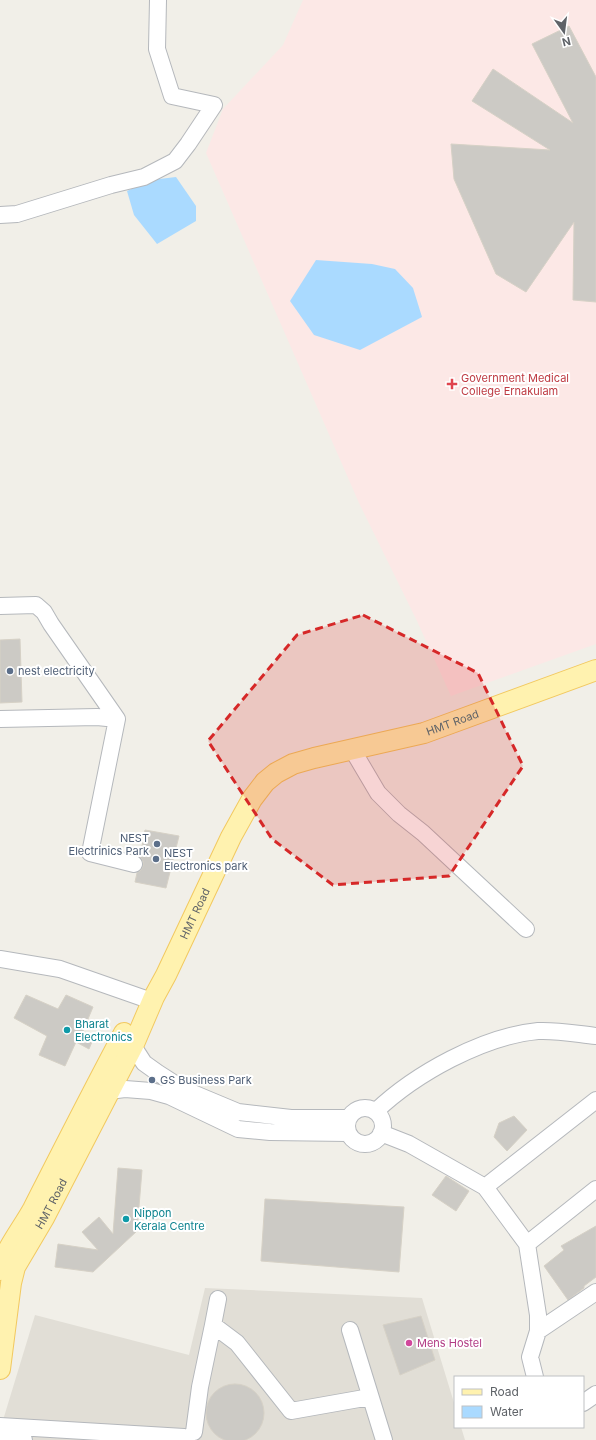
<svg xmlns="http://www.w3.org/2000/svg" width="596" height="1440" viewBox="0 0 596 1440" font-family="Inter,sans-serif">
	<rect width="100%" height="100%" fill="#f1efe8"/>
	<!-- education -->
	<path fill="#e1ded6" d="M 205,1288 L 422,1298 L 455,1406 L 455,1427 L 461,1427 L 465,1440 L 0,1440 L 0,1430 L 35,1315 L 189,1355 Z"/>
	<!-- medical -->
	<path fill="#fce8e6" d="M 303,0 L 596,0 L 596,644 L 451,696 L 417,621 L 359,503 L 206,153 L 223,109 L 283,45 Z"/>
	<!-- water -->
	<path fill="#aadaff" d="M 176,177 L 196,206 L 196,221 L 157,244 L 134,215 L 127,191 L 151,180 Z
		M 316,260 L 372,264 L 395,269 L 413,288 L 422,317 L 360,350 L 314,335 L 290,301 Z"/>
	<!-- building -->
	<path fill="#cccac5" stroke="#d6d1c6" d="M 569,26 L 596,77 L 596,302 L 573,300 L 574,222 L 526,292 L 496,274 L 454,179 L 451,144 L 550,150 L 472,101 L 493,69 L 573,123 L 532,44 Z
		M 20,639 L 22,702 L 0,703 L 0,640 Z
		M 145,830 L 179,836 L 166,888 L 135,882 L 137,873 L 141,870 L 143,866 L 143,861 L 140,857 Z
		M 26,995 L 58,1009 L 66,995 L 93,1007 L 83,1031 L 94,1037 L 89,1049 L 76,1042 L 65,1066 L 39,1055 L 47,1036 L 14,1018 Z
		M 514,1116 L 527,1130 L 507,1151 L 494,1137 L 499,1123 Z
		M 118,1168 L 142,1170 L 137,1231 L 93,1272 L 55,1267 L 58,1244 L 98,1250 L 82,1232 L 99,1217 L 113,1234 Z
		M 446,1176 L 469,1191 L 456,1211 L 432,1195 Z
		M 265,1199 L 404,1207 L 399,1272 L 261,1261 Z
		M 596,1226 L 596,1277 L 584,1286 L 584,1288 L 568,1300 L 544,1266 L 564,1250 L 561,1246 Z
		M 421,1316 L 435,1360 L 400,1375 L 383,1325 Z
		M206 1413a29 29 0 1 1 58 0a29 29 0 1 1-58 0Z"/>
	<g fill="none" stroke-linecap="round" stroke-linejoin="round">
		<!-- minor casing -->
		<g stroke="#b5b8bc" stroke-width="18">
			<path id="minor" d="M 0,215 L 17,214 L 111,185 L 144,177 L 175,161 L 188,144 L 214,105 L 172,96 L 157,49 L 158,0
				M 0,606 L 36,605 L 44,612 L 51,624 L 117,719
				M 0,719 L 97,717 L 117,719 L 90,853 L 134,864
				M 352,749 L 378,793 L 399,814 L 423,833 L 526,929
				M 0,959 L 60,969 L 143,998
				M 133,1046 L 144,1063 L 158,1073 L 183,1089 L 238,1112 L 291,1118 L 348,1118
				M 109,1091 L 125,1089 L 151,1091 L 169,1096 L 238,1129 L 270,1132 L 348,1133
				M347 1126a18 18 0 1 1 36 0a18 18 0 1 1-36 0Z
				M 376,1111 C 415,1074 483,1036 538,1031 C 557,1030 577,1034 596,1036
				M 381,1133 L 409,1144 L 485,1187 L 527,1244 L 538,1315 L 538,1331 L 530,1357 L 535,1377
				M 485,1187 L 596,1100
				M 527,1244 L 596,1189
				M 213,1325 L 237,1343 L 291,1411 L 370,1397
				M 350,1330 L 384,1440
				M 538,1331 L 596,1292
				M 583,1403 L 596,1394
				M 0,1426 L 184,1437
				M 194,1432 L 200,1387 L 213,1325 L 218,1299
				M 0,1438 L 24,1440"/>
		</g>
		<!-- major casing -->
		<g stroke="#f2c960" stroke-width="22">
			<g id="major">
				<path d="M 0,1270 C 6,1248 22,1229 33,1209 C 63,1150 93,1091 124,1033"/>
				<path id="s1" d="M 0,1369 L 11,1283 L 15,1267 L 44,1218 L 133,1046 L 154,997 L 166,975 L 231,837 L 252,799 L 265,782 L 276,773 L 293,764 L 314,758 L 424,733 L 596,670"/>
			</g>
		</g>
		<!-- minor -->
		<use href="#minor" stroke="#fff" stroke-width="16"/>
		<!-- major -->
		<use href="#major" stroke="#fff2af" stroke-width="20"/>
	</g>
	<!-- marked area -->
	<path fill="#d62828" fill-opacity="0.2" stroke="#d62828" stroke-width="3" stroke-dasharray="8 5" stroke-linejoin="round" d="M 363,615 L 478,673 L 523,766 L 449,876 L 333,885 L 272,839 L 208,741 L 297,635 Z"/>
	<!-- markers -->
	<path fill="#e0444e" stroke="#fff" stroke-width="1.5" d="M450 378h4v4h4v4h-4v4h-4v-4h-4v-4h4z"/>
	<g fill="#5c6f8a" stroke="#fff" stroke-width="1.5">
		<circle cx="10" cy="671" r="4"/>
		<circle cx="157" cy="844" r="4"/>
		<circle cx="156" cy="859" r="4"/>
		<circle cx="152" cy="1080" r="4"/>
	</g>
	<g fill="#0f9aa8" stroke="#fff" stroke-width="1.5">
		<circle cx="67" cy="1030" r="4"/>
		<circle cx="126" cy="1219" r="4"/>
	</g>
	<circle fill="#d1479c" stroke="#fff" stroke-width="1.5" cx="409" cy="1343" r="4"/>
	<g text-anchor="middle" stroke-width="4" stroke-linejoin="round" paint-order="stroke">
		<!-- health labels -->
		<g font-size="11" fill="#be3a42" stroke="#fff" text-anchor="start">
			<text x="461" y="382">Government Medical<tspan x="461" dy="13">College Ernakulam</tspan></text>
		</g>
		<!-- service labels -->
		<g font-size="11" fill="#4e5e75" stroke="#fff" text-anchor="start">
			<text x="18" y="675">nest electricity</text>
			<text x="149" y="842" text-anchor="end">NEST<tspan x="149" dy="13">Electrinics Park</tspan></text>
			<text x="164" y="857">NEST<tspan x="164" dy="13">Electronics park</tspan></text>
			<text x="160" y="1084">GS Business Park</text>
		</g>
		<!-- street labels -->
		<g font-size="11" fill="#5f6368" stroke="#fff">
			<text dy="4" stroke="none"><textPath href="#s1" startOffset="848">HMT Road</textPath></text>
			<text dy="4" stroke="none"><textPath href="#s1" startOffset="500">HMT Road</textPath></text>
			<text dy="4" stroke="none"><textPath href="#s1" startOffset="176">HMT Road</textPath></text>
		</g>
		<!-- culture labels -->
		<g font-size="11" fill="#0d838f" stroke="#fff" text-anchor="start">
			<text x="75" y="1028">Bharat<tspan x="75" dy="13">Electronics</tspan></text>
			<text x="134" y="1217">Nippon<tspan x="134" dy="13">Kerala Centre</tspan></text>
		</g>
		<!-- hotel labels -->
		<g font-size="11" fill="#b23c85" stroke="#fff" text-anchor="start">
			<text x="417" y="1347">Mens Hostel</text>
		</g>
	</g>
	<!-- legend -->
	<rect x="454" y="1376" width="130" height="52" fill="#ffffff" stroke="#bfc1c3"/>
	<rect x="462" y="1389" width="20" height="6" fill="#fff2af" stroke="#bfc1c3"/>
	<text x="490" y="1396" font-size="12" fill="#5f6368">Road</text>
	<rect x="462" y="1406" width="20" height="12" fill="#aadaff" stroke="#bfc1c3"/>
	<text x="490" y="1416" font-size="12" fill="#5f6368">Water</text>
	<!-- north arrow -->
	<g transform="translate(564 32) rotate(166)" stroke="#ffffff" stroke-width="3" paint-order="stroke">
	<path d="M0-3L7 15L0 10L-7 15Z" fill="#5f6368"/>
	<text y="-6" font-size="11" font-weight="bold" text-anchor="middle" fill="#5f6368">N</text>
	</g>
</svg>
